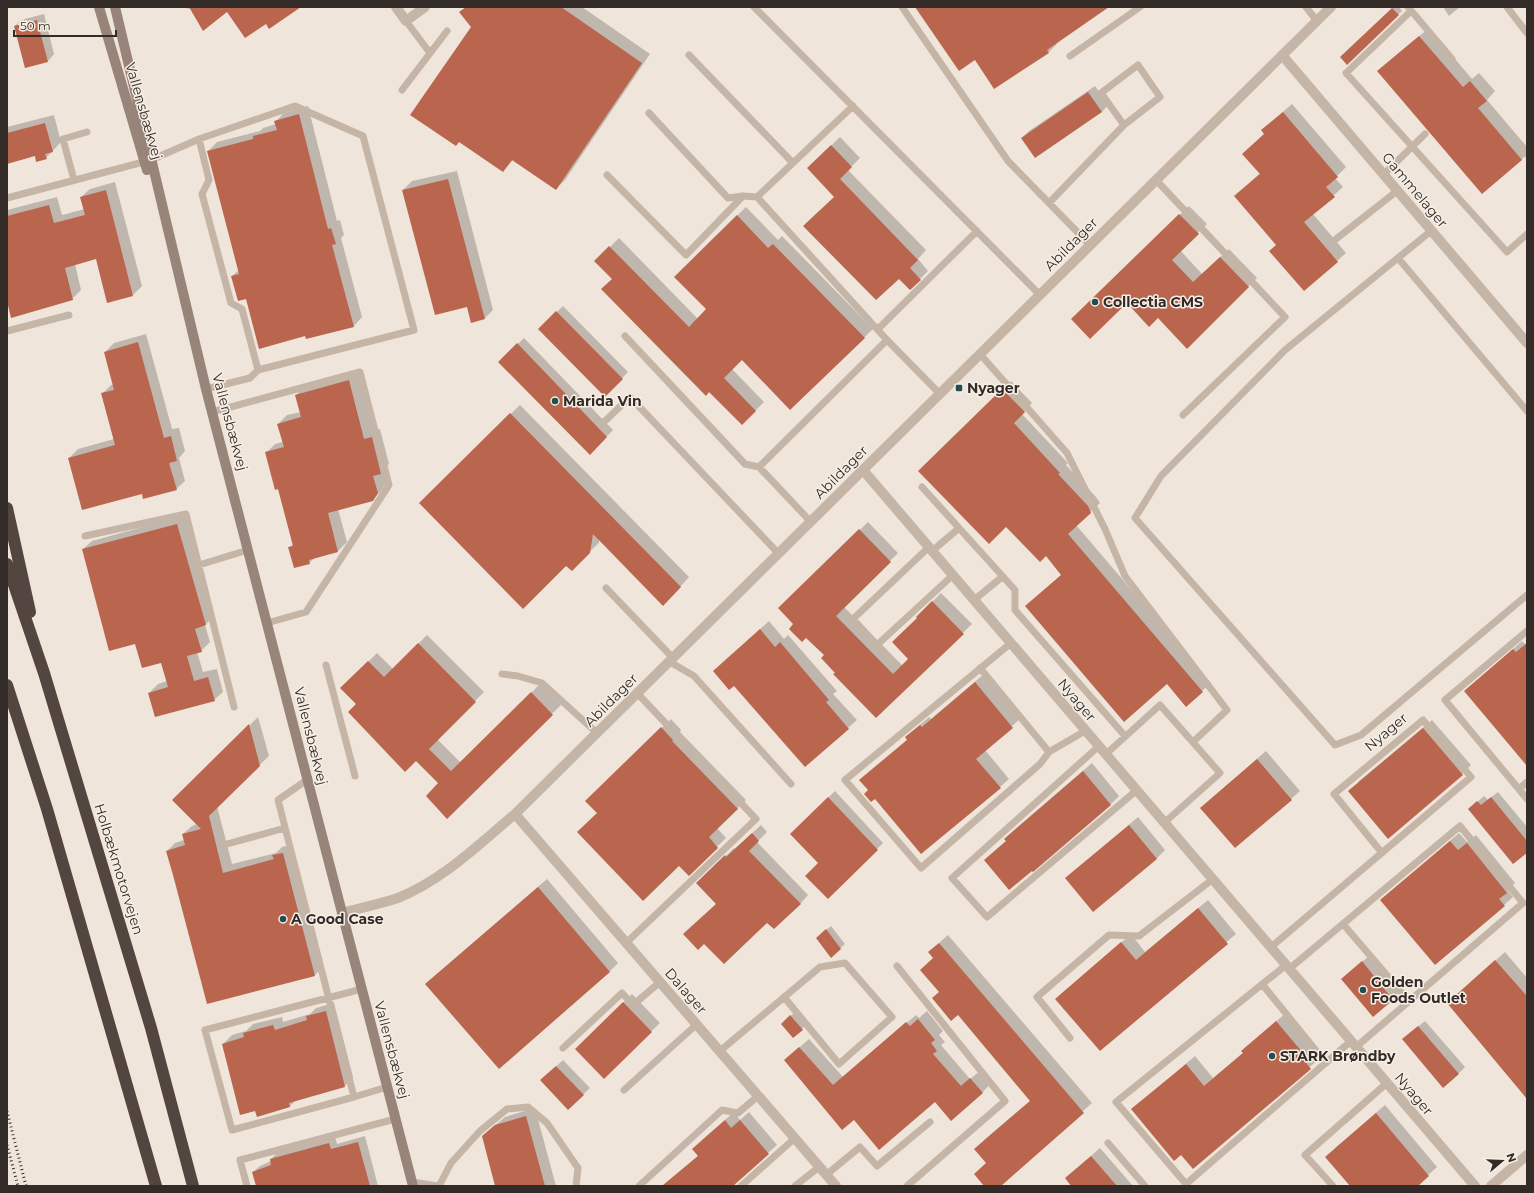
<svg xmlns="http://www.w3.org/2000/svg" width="1534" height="1193" viewBox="0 0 1534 1193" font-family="Montserrat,sans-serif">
	<rect width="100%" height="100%" fill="#efe5da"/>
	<!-- shadow -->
	<path fill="#0003" d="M 180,7 L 299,7 L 266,22 L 228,11 L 191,9 Z
		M 466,7 L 582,7 L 650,54 L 565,180 L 556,189 L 513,160 L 503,171 L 460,141 L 472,27 L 461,12 Z
		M 916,7 L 1108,7 L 1056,43 L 1057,44 L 1048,53 L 975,59 Z
		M 1394,7 L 1399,7 L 1402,11 L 1347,63 L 1342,57 Z
		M 1443,7 L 1460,7 L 1449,16 Z
		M 44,14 L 54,54 L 48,61 L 25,67 L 15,26 L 21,20 Z
		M 1429,28 L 1472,79 L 1479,73 L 1495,91 L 1487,100 L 1527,147 L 1527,154 L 1521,160 L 1387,63 Z
		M 1095,86 L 1108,105 L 1102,112 L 1022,138 L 1029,131 Z
		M 1292,104 L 1346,167 L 1335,178 L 1343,187 L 1313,214 L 1346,253 L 1337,261 L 1277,245 L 1235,196 L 1260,173 L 1265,134 L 1271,122 Z
		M 308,106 L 337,221 L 340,220 L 344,235 L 341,238 L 362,317 L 354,326 L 306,335 L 246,298 L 232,276 L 239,270 L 208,151 L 217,142 L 260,131 L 263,128 L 276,124 L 276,121 L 284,113 Z
		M 54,115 L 61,142 L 46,158 L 36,155 L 7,163 L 7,127 Z
		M 840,137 L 860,158 L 848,170 L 926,250 L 918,259 L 928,271 L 910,289 L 835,196 L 808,168 Z
		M 457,171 L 493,310 L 484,319 L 468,306 L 403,190 L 412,181 Z
		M 115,182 L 142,286 L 133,295 L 96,258 L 75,264 L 81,290 L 72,299 L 7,297 L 7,210 L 57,197 L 62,215 L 85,209 L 81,197 L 90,189 Z
		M 1189,206 L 1207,224 L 1180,250 L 1202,274 L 1229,249 L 1257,278 L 1187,347 L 1158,317 L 1127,301 L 1073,319 Z
		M 746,207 L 778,240 L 782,236 L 873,329 L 790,409 L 742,359 L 732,369 L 764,402 L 742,424 L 596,261 L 619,238 L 698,319 L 707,309 L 675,277 Z
		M 563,306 L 628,372 L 605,396 L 540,329 Z
		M 146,334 L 172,429 L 179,428 L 185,451 L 179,458 L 185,481 L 176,489 L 143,493 L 69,458 L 78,449 L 114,439 L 102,394 L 111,385 L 114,384 L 105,352 L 114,343 Z
		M 524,338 L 613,430 L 590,454 L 499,362 Z
		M 357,372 L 373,431 L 380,429 L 389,464 L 383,470 L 386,483 L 381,491 L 372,500 L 338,509 L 347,542 L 338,551 L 316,557 L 309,563 L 290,547 L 293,544 L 278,487 L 266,453 L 275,444 L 283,442 L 278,424 L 287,415 L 301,412 L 296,395 L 305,386 Z
		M 1011,381 L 1032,403 L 1022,414 L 1068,463 L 1066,465 L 1096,497 L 1100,503 L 1076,525 L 1211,683 L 1202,691 L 1167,683 L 1062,574 L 1046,555 L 1006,526 L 919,471 Z
		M 520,405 L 689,577 L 672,596 L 599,539 L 599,543 L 589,552 L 566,565 L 420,503 Z
		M 186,515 L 214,616 L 205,625 L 210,642 L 201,651 L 197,652 L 203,672 L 217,669 L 223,692 L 214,700 L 149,693 L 158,684 L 167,681 L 162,661 L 136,642 L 83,549 L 92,541 Z
		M 868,522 L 898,553 L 844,607 L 903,666 L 910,659 L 918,618 L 917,617 L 941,593 L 972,624 L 876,716 L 836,673 L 825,655 L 780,608 Z
		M 769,621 L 784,639 L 788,635 L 837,691 L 833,694 L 857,720 L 805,766 L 723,663 Z
		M 427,635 L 484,692 L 437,739 L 461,763 L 540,684 L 561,705 L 447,817 L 439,783 L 342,688 L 377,653 L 393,669 Z
		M 1522,641 L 1525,644 L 1527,642 L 1527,761 L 1465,691 Z
		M 984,674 L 1021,718 L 985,750 L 1009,779 L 1000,787 L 869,790 L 861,780 L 908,739 L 906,737 L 915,729 L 929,717 L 931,719 Z
		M 258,717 L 269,756 L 217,806 L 232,864 L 276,853 L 282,847 L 291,845 L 323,967 L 315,975 L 167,851 L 175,843 L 184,840 L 183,834 L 192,826 L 197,824 L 174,800 Z
		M 671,719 L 681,730 L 680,732 L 746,800 L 717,828 L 726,838 L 689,874 L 679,865 L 598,813 L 587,801 Z
		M 1432,720 L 1471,765 L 1462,774 L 1358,782 Z
		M 1266,751 L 1300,791 L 1291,799 L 1210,800 Z
		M 1092,763 L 1119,796 L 1110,805 L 1007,841 L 1005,839 L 1014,830 Z
		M 835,791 L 883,843 L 828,898 L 819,863 L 791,834 Z
		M 1498,792 L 1527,827 L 1527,851 L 1476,803 L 1484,796 L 1488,800 Z
		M 1138,817 L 1165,850 L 1156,859 L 1066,878 Z
		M 761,825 L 767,832 L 757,842 L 808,895 L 800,904 L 767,921 L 717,903 L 706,875 L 734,848 L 735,849 Z
		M 1459,833 L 1467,842 L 1476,835 L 1515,883 L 1508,891 L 1513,897 L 1504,905 L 1381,900 Z
		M 547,879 L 618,963 L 609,972 L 426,984 Z
		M 1208,900 L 1236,934 L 1100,1049 L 1056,999 L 1131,934 L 1145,952 Z
		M 831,926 L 845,944 L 831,957 L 821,934 Z
		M 948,935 L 1092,1103 L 999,1186 L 985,1186 L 987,1163 L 984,1140 L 1031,1100 L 940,992 L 934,958 L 929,952 Z
		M 1505,952 L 1527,978 L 1527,1098 L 1457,995 Z
		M 1369,956 L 1399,993 L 1373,1016 L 1342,979 Z
		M 632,994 L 660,1023 L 604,1077 L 577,1049 Z
		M 334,1003 L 353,1077 L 345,1086 L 297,1099 L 290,1106 L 258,1115 L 223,1044 L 232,1035 L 246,1031 L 253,1024 L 282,1017 L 283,1022 L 310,1014 L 316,1008 Z
		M 927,1011 L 943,1031 L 939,1035 L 945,1042 L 941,1045 L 970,1079 L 980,1071 L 990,1084 L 982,1093 L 935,1101 L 854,1118 L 785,1060 L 809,1039 L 843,1077 L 916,1015 L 919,1018 Z
		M 795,1012 L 806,1025 L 793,1037 L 786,1020 Z
		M 1286,1013 L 1319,1059 L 1193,1167 L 1182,1153 L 1133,1109 L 1195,1056 L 1213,1078 L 1244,1052 L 1251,1043 Z
		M 1425,1021 L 1465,1067 L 1458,1074 L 1410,1033 Z
		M 563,1060 L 590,1088 L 568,1109 L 548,1074 Z
		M 1385,1105 L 1437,1167 L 1416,1186 L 1352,1186 L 1335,1148 Z
		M 535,1108 L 556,1186 L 496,1186 L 492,1128 L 505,1117 Z
		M 734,1112 L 740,1120 L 749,1112 L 777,1145 L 731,1186 L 662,1186 L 699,1155 L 702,1140 Z
		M 365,1136 L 378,1186 L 257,1186 L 253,1172 L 260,1166 L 271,1161 L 271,1159 L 277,1153 L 335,1137 L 337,1144 Z
		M 1100,1148 L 1133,1186 L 1073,1186 L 1075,1170 Z"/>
	<!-- building -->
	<path fill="#ba654d" d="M 189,7 L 301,7 L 269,29 L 266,24 L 245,38 L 227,12 L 203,31 Z
		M 466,7 L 561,7 L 642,63 L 556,190 L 512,160 L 503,172 L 459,142 L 456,146 L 410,115 L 471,27 L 459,12 Z
		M 915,7 L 1109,7 L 1047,50 L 1049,53 L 994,89 L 975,60 L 959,71 Z
		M 1392,8 L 1399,15 L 1347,65 L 1340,57 Z
		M 37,20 L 48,62 L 25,68 L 14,26 Z
		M 1419,36 L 1463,87 L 1470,81 L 1487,101 L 1478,108 L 1522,160 L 1482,194 L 1377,71 Z
		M 1088,92 L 1102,112 L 1035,158 L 1021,138 Z
		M 1283,112 L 1338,177 L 1326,187 L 1335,197 L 1304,222 L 1338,262 L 1304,291 L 1269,251 L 1276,245 L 1234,196 L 1260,174 L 1242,154 L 1264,134 L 1261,130 Z
		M 299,114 L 328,229 L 331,228 L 336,244 L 332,245 L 354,327 L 306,339 L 305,336 L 259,349 L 246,299 L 238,301 L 231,276 L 239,274 L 207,151 L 253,139 L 253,136 L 277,130 L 274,121 Z
		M 45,123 L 53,152 L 45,154 L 47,159 L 36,162 L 35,156 L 7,164 L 7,133 Z
		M 831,145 L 852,167 L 840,179 L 918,260 L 910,268 L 921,280 L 910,290 L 899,279 L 876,300 L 803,226 L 834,197 L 807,168 Z
		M 448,179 L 485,319 L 471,323 L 467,307 L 435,315 L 402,190 Z
		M 106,190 L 133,296 L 107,303 L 96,259 L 65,268 L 73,300 L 11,318 L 7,301 L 7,216 L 49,205 L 54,223 L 85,215 L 80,197 Z
		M 1179,214 L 1199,234 L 1172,260 L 1193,282 L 1220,257 L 1249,287 L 1187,349 L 1158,318 L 1149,327 L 1127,303 L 1090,339 L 1071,319 Z
		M 737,215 L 768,248 L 773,244 L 865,338 L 790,410 L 742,360 L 724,378 L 756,411 L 742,425 L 709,392 L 706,396 L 601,289 L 612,279 L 594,261 L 609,246 L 689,327 L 706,309 L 674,277 Z
		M 556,311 L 623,379 L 605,397 L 538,329 Z
		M 138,342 L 164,438 L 171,436 L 177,461 L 169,463 L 177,490 L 143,499 L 142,494 L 82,510 L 68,458 L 115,445 L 101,393 L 114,390 L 104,352 Z
		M 517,343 L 607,437 L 590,455 L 498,362 Z
		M 349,380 L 364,439 L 372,437 L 381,474 L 373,476 L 378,493 L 373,501 L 328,513 L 338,552 L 309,560 L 310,564 L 294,568 L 288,547 L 293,546 L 278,489 L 275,490 L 265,452 L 284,447 L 277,424 L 301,417 L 295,395 Z
		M 1002,389 L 1025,412 L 1014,423 L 1060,473 L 1058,474 L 1088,506 L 1091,513 L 1068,534 L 1203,692 L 1186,707 L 1167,684 L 1124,722 L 1025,606 L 1061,575 L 1046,556 L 1040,562 L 1006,527 L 989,544 L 918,471 Z
		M 510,413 L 681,587 L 663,606 L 593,534 L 590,553 L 572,571 L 566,566 L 523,609 L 419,503 Z
		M 177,524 L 206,625 L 195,629 L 202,652 L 187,656 L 194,681 L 208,677 L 215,701 L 155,717 L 148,693 L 168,687 L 161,663 L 142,668 L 135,644 L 109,651 L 82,549 Z
		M 859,529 L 891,562 L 836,616 L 893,674 L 908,659 L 892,642 L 917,618 L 916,617 L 932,601 L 964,634 L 876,718 L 833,674 L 835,673 L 821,658 L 824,655 L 806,638 L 802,642 L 789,629 L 793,624 L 778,608 Z
		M 760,629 L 775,647 L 780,642 L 829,700 L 826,702 L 849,729 L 805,767 L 734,686 L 729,690 L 713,671 Z
		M 418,643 L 476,702 L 429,749 L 451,771 L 531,692 L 553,715 L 447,819 L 426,796 L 438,783 L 416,761 L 405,772 L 348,712 L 356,704 L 340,688 L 368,661 L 384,677 Z
		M 1527,643 L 1527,766 L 1464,691 L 1513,649 L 1516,652 Z
		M 975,682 L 1013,728 L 976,759 L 1001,788 L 921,854 L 875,799 L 871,802 L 864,794 L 868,790 L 859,780 L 907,740 L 905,737 L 920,725 L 922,727 Z
		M 249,724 L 260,766 L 209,816 L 223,873 L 274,859 L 272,855 L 283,853 L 315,976 L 207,1004 L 173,875 L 166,851 L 185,845 L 182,834 L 201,829 L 172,800 Z
		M 661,727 L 673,740 L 672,741 L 738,809 L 709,837 L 718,848 L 689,876 L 679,866 L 643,901 L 577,832 L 597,813 L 585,801 Z
		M 1423,728 L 1463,775 L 1388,839 L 1348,791 Z
		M 1257,759 L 1292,800 L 1235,848 L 1200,808 Z
		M 1083,771 L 1111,805 L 1033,872 L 1032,871 L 1009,890 L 984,860 L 1006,841 L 1004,839 Z
		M 828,797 L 878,850 L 828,899 L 805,876 L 818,863 L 790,834 Z
		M 1491,797 L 1527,841 L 1527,853 L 1513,864 L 1468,809 L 1477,801 L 1481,805 Z
		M 1129,825 L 1157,859 L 1093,912 L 1065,878 Z
		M 752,833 L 759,841 L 749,851 L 801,904 L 774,929 L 767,923 L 724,964 L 704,944 L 698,950 L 683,934 L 716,904 L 696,883 L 725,855 L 726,857 Z
		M 1450,841 L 1458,850 L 1467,843 L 1507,893 L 1499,899 L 1505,906 L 1435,965 L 1380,900 Z
		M 538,887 L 610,972 L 499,1069 L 425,984 Z
		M 1198,908 L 1228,944 L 1100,1051 L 1055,999 L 1121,942 L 1136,960 Z
		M 826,929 L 841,949 L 831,958 L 816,938 Z
		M 939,943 L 1084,1113 L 1001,1186 L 984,1186 L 974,1174 L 986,1163 L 974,1149 L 1030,1101 L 958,1015 L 951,1021 L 932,998 L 939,992 L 920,970 L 933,958 L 928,952 Z
		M 1495,960 L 1527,996 L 1527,1099 L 1447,1003 Z
		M 1362,961 L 1393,1000 L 1373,1017 L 1341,979 Z
		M 623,1002 L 652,1032 L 604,1079 L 575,1049 Z
		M 326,1011 L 345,1087 L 289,1103 L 290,1107 L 257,1117 L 255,1111 L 240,1115 L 222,1044 L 244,1037 L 243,1033 L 273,1025 L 275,1030 L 307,1020 L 306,1016 Z
		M 790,1015 L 803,1030 L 793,1038 L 781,1024 Z
		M 918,1019 L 935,1040 L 931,1043 L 937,1051 L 933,1054 L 961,1086 L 970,1078 L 983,1093 L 951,1121 L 935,1102 L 879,1150 L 854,1120 L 842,1130 L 784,1060 L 799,1047 L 833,1085 L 906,1022 L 910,1026 Z
		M 1276,1021 L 1303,1053 L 1300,1055 L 1311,1069 L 1193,1169 L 1181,1155 L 1174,1161 L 1131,1109 L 1186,1064 L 1204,1086 L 1243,1053 L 1241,1051 Z
		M 1418,1026 L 1459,1074 L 1443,1088 L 1402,1039 Z
		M 556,1066 L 584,1095 L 568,1110 L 540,1080 Z
		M 1376,1113 L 1429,1176 L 1418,1186 L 1350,1186 L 1325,1157 Z
		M 526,1116 L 545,1186 L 495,1186 L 482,1136 L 495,1125 Z
		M 725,1120 L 731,1128 L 740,1120 L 769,1154 L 733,1186 L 662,1186 L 698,1156 L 692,1149 Z
		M 358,1142 L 370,1186 L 256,1186 L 252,1172 L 271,1165 L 270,1159 L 329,1143 L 331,1149 Z
		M 1091,1156 L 1117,1186 L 1071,1186 L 1065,1178 Z"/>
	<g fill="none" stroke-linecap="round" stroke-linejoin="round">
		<!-- lane -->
		<path stroke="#c5b5a7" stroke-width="7" d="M 754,7 L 1040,295
			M 902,7 L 1008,161 L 1090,245
			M 1306,7 L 1317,21
			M 1408,7 L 1452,59
			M 1507,7 L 1527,33
			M 1411,11 L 1346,73 L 1507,252 L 1527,234
			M 406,21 L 430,53
			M 689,55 L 793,163
			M 1070,56 L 1140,7
			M 402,90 L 447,31
			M 649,113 L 728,198 L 743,196 L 757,197 L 887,340 L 940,394
			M 199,139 L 209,180 L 202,194 L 231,303 L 242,309 L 258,370
			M 1523,148 L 1527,154
			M 607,175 L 686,255 L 743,196
			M 1383,175 L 1425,134
			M 74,180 L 63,139 L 87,132
			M 1156,180 L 1285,317 L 1183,415
			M 757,197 L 853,106
			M 7,198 L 151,160 L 199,139 L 295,106 L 363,136 L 414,330 L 258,370 L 250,378 L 206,389
			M 1049,203 L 1124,125 L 1160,97 L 1138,65 L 1101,93 L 1124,125
			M 1431,231 L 1285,350 L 1161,476 L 1135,518 L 1335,745 L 1361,735 L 1527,595
			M 1336,239 L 1397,191
			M 1398,258 L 1527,411
			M 878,329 L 977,231
			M 7,331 L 69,315
			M 625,336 L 745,464 L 759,467 L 811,522
			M 980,354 L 1067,453 L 1105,529 L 1125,576 L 1227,710 L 1193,742
			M 212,412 L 360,372 L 389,485 L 306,612 L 267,623
			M 604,422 L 630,397 L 779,554
			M 759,467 L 887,340
			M 922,487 L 1015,590 L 1015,610 L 1125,736
			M 85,536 L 186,514 L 234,707
			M 929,547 L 853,619 L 877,645 L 953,575
			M 932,551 L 958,529
			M 199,565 L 248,550
			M 606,588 L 673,658
			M 974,600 L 1002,577
			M 1527,631 L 1445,700 L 1527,799
			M 1011,643 L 845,780 L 921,868 L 1040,764 L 1049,752
			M 877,645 L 894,663
			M 670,662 L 694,676 L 791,784
			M 326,665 L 355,776
			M 980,668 L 1049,752 L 1085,731
			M 502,674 L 518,676 L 542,683 L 597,733
			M 1099,746 L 952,878 L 987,917 L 1137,790
			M 1106,754 L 1160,705 L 1220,773 L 1164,823
			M 307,780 L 278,800 L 354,1097 L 387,1087
			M 1519,789 L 1527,782
			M 227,844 L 285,828
			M 1343,924 L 1409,1001
			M 626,943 L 756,819 L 638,694
			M 1271,947 L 1471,777 L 1423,720 L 1334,794 L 1382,853
			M 1286,965 L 1116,1102 L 1186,1184 L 1351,1041
			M 897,966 L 1005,1101 L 907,1186
			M 1289,969 L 1460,826 L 1523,903 L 1356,1047
			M 1262,984 L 1326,1063
			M 1070,1038 L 1037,997 L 1109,935 L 1139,936 L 1213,879
			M 563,1048 L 622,993 L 633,1005 L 660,982
			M 720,1051 L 820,967 L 845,963 L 892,1017 L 839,1064 L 784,997
			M 624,1090 L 697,1024
			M 354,1097 L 232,1130 L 205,1030 L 362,989
			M 1108,1143 L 1145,1186
			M 826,1175 L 860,1147 L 877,1166 L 930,1122
			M 412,1182 L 438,1186
			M 247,1186 L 240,1160 L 395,1119
			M 439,1186 L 451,1163 L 480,1131 L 507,1109 L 528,1107 L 547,1123 L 578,1168 L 576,1186
			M 639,1186 L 722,1110 L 738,1113 L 758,1096
			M 741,1186 L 795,1138
			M 795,1186 L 819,1167
			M 1333,1186 L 1305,1155 L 1387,1083"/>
		<!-- street -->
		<path stroke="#c5b5a7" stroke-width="10" d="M 396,7 L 406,21 L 425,7
			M 1282,55 L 1527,343
			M 863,470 L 1475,1186
			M 515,814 L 836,1186
			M 342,913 C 360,908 380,904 398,898 C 443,880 479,844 515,814 L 1331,7
			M 1491,1186 L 1527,1155"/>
		<!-- secondary -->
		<path stroke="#998479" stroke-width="10" d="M 99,7 L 147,170
			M 115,7 L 206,389 L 413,1186"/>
		<!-- highway -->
		<path stroke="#53453f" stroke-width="12" d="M 7,508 L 30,612
			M 7,564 L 44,673 L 151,1028 L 193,1186
			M 7,685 L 47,809 L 156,1186"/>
		<!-- rail -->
		<path stroke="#332b27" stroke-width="3" stroke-dasharray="1 3" stroke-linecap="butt" d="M 7,1111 L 26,1186
			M 7,1145 L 18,1186"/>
	</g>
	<!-- markers -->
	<g fill="#214e50" stroke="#f7efe6" stroke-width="1.5">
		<circle cx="1095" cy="302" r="4"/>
		<rect x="955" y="384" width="8" height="8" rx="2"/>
		<circle cx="555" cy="401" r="4"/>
		<circle cx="283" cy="919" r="4"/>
		<circle cx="1363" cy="990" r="4"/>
		<circle cx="1272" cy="1056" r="4"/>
	</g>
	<g text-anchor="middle" stroke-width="3" stroke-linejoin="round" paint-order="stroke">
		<!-- street labels -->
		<g font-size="14" fill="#332b27" stroke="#f7efe6">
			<text transform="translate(144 111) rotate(74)" y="5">Vallensbækvej</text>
			<text transform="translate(1415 190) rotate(50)" y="5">Gammelager</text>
			<text transform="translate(1071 244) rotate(-45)" y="5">Abildager</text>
			<text transform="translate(230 422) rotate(75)" y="5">Vallensbækvej</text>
			<text transform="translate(841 472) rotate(-45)" y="5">Abildager</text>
			<text transform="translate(611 700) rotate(-45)" y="5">Abildager</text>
			<text transform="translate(1077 700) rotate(50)" y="5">Nyager</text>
			<text transform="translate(1386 732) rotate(-40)" y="5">Nyager</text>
			<text transform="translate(311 736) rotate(76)" y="5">Vallensbækvej</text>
			<text transform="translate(119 869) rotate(73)" y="5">Holbækmotorvejen</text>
			<text transform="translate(686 991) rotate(49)" y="5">Dalager</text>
			<text transform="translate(392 1050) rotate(75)" y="5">Vallensbækvej</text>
			<text transform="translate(1414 1094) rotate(50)" y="5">Nyager</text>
		</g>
		<!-- poi labels -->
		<g font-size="14" font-weight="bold" fill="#332b27" stroke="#f7efe6" text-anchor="start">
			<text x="1103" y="307">Collectia CMS</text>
			<text x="967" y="393">Nyager</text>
			<text x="563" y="406">Marida Vin</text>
			<text x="291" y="924">A Good Case</text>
			<text x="1371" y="987">Golden<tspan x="1371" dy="16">Foods Outlet</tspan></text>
			<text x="1280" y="1061">STARK Brøndby</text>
		</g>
	</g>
	<!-- border -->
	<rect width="1534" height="1193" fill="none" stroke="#332b27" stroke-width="16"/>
	<!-- north arrow -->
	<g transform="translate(1502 1161) rotate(71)" stroke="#f7efe6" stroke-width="3" paint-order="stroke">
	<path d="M0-3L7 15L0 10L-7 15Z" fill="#332b27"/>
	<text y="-6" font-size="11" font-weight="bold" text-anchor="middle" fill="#332b27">N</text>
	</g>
	<!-- scale -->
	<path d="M14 30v6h102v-6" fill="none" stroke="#332b27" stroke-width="2"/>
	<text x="20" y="30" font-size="12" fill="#332b27" stroke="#f7efe6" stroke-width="3" paint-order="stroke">50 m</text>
</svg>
